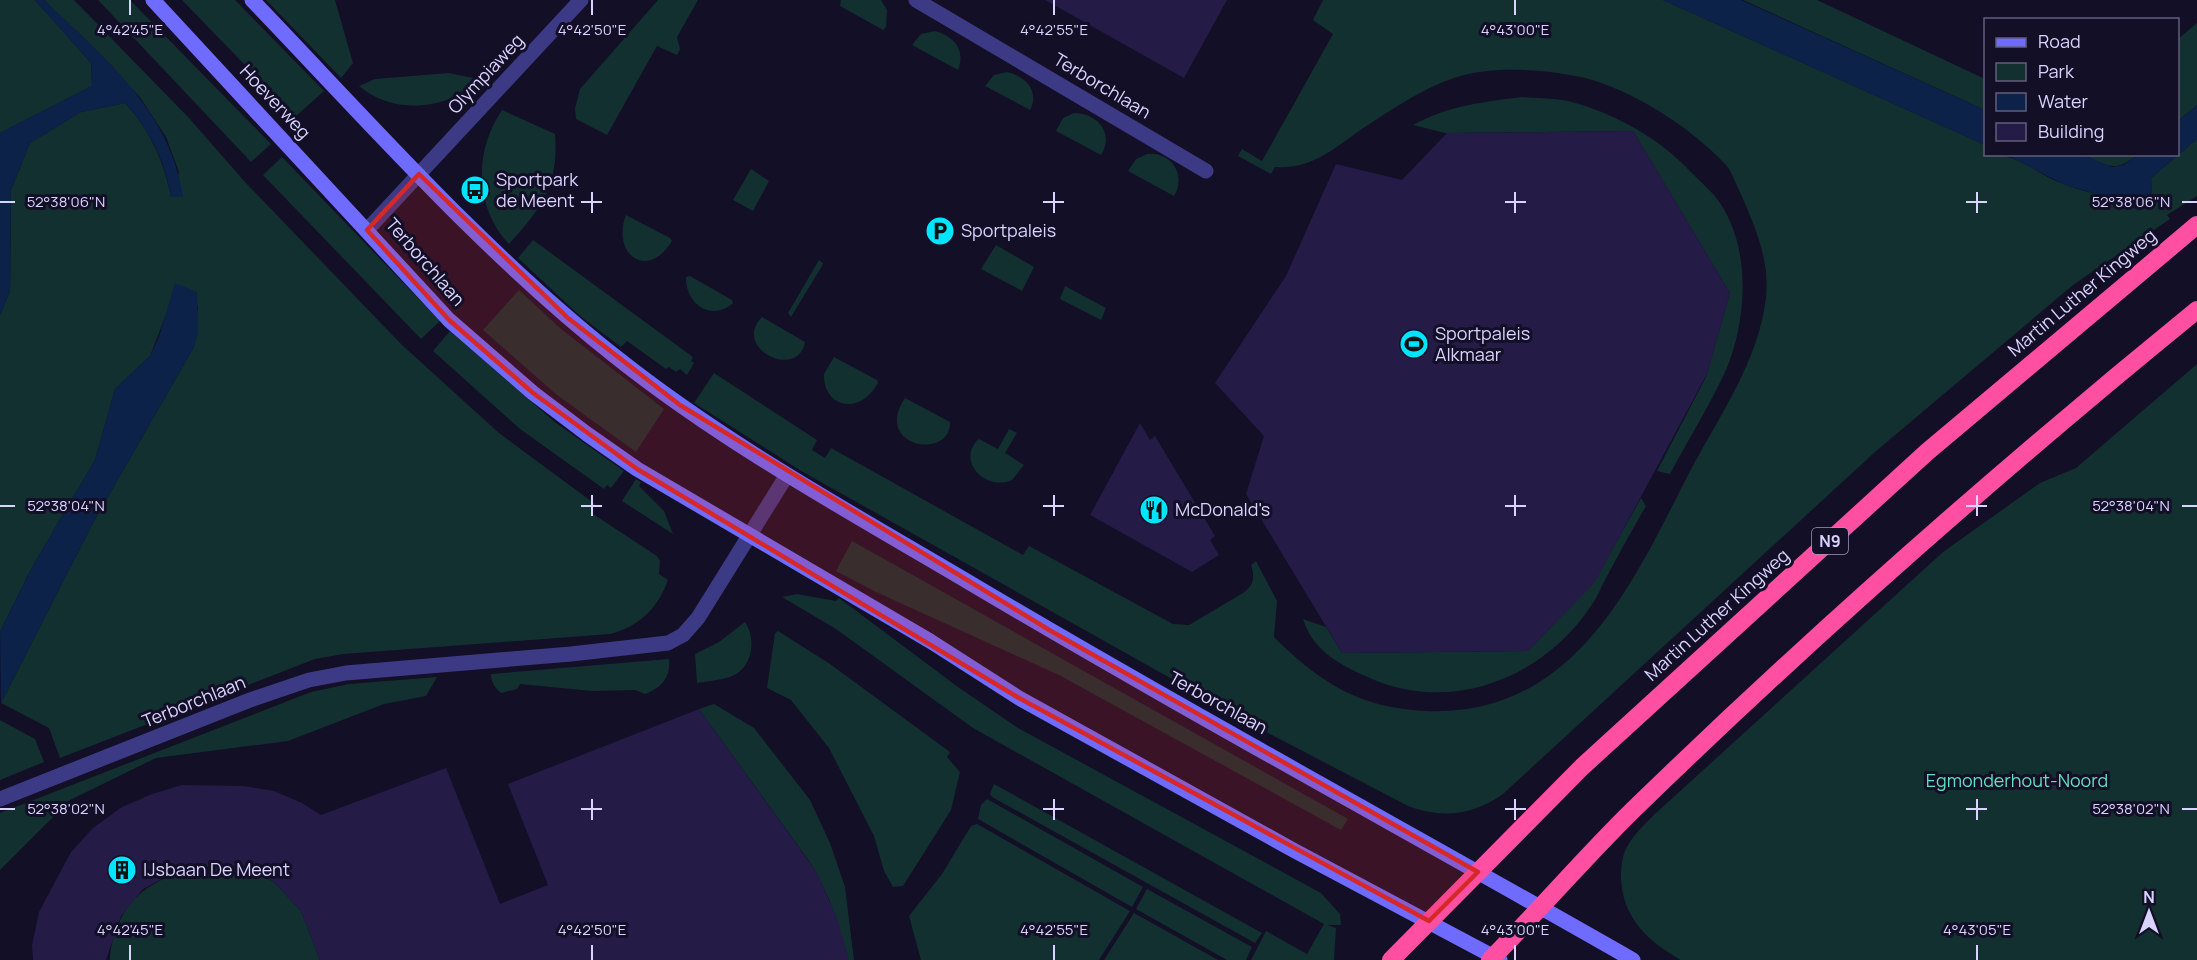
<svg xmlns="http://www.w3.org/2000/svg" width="2197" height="960" viewBox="0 0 2197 960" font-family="Manrope,sans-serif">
	<rect width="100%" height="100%" fill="#130f26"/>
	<!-- green -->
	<path fill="#12302f" d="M 0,0 L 35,0 L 91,63 L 92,86 L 0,133 Z
		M 44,0 L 74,0 L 189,118 L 245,182 L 401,344 L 499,433 L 595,504 L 590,512 L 657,556 L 660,561 L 659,574 L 668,580 C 658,608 640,626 610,634 L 343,654 L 315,659 L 60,758 L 49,728 L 1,703 L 94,521 L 194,347 L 198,306 L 171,302 L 150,356 L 115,389 L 95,460 L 31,569 L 0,632 L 0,315 L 10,291 L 11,190 L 30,143 L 81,112 L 125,103 C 150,130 164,161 171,197 L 179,172 L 166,137 L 140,97 Z
		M 98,0 L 130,0 L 271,144 L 251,162 Z
		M 182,0 L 235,0 L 324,91 L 295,117 Z
		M 266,0 L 335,0 L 353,63 L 341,78 Z
		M 658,0 L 698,0 L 677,37 L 680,49 L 677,55 L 657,46 L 607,135 L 576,119 L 575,109 L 580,89 Z
		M 841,0 L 881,0 L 887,10 L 886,27 L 883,30 L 840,6 Z
		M 1323,0 L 1663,0 L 1985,145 L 1986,154 C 2023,155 2033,173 2066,185 C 2095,196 2121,198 2152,198 L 2151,178 L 2197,139 L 2197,196 L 2167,215 L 2170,219 L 2073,285 L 1875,452 L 1503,794 C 1474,815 1442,819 1408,806 L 1270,734 L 803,472 L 694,403 L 714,373 L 817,440 L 812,450 L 825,458 L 831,448 L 1023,555 L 1029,546 L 1173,624 L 1189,625 L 1243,593 C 1254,585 1255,577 1251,565 L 1256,561 L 1277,601 L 1274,637 C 1320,683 1360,708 1426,711 C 1573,717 1631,587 1688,475 C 1717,419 1759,362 1766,297 C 1770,259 1754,224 1739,190 C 1735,182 1732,172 1726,165 C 1693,129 1633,90 1585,78 C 1547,69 1491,65 1454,78 C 1421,89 1391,110 1362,129 C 1334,148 1312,170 1275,167 L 1271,174 L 1238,156 L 1242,149 L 1262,161 L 1333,34 L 1313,20 Z
		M 1743,0 L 1817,0 L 1985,79 L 1985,110 Z
		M 2197,23 L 2197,105 L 2178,121 L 2178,39 Z
		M 935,31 C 954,36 966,50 958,70 L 912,45 L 921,34 Z
		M 1007,72 C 1026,76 1040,92 1030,110 L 985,86 L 994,75 Z
		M 449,73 L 473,78 L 473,84 C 443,112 390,113 359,86 L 375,79 Z
		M 1522,97 C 1535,98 1549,98 1563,100 C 1605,109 1651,133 1682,163 C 1692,174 1704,184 1714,195 C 1752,241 1748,318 1726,370 C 1710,405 1688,440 1670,474 L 1657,471 L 1706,377 L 1730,293 L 1633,131 L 1445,133 L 1413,125 C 1448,106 1482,102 1522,97 Z
		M 502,110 L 555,134 C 559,184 542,208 509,244 C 474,207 474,151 502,110 Z
		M 1074,113 C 1097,113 1115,133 1101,155 L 1056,131 L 1063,118 Z
		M 1147,154 C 1171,151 1187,175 1174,196 L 1128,171 L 1136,159 Z
		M 2084,155 L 2137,155 C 2115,173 2108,166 2084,155 Z
		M 282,157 L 440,321 L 421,339 L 263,175 Z
		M 751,169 L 769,181 L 753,211 L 733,200 Z
		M 626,215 L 670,238 L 672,241 C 647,282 611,253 626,215 Z
		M 533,240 L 693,357 L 691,361 L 694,363 L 687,375 L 680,369 L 676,372 L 669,367 L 666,369 L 627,341 L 621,347 L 580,316 L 518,258 Z
		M 996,245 L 1034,267 L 1022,291 L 981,269 Z
		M 819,260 L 823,263 L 822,266 L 791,317 L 788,313 Z
		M 690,276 L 732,300 L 733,303 C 712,322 685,304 686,277 Z
		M 1065,286 L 1106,308 L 1101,320 L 1060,299 Z
		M 519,290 L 561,329 L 664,409 L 636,452 L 557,395 L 483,330 Z
		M 762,317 L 805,342 C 798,381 731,348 762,317 Z
		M 450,331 L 556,423 L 624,471 L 611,488 L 607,485 L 604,489 L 520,429 L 433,351 Z
		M 834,357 L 877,380 L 878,383 C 860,416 823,408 824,374 Z
		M 2197,364 L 2197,960 L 1681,960 C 1647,941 1622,917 1621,877 C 1621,866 1622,855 1628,845 C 1635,833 1646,823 1656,813 L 1943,552 L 2040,483 L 2076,468 Z
		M 905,398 L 950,422 C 951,461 872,447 905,398 Z
		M 1009,429 L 1017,433 L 1005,453 L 1024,465 L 1012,480 C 986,492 955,460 979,439 L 998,449 Z
		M 636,479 L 641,482 L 639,486 L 664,511 L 673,534 L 622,501 Z
		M 1641,498 L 1646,506 C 1632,530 1619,554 1606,578 C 1601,587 1597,598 1591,606 C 1544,677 1453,714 1372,679 C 1342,666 1313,652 1303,619 L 1326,627 L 1342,653 L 1528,651 L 1594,582 Z
		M 852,541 L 1348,819 L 1341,830 L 1059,675 L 876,592 L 836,571 Z
		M 797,594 L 836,601 L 839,598 L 958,687 L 1018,728 L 1321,893 L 1340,914 L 1341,925 L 1327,925 L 1336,928 L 1334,960 L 1251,960 L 1266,931 L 1307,954 L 1324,924 L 973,728 L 836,629 L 782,597 Z
		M 745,622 C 756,637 754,669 730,677 C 720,680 708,681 697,683 L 695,654 L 719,642 Z
		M 778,631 L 830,664 L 950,752 L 947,757 L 960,772 L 951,810 L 903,886 L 893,887 L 884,871 L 874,836 L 829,748 L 791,700 L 767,688 L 775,633 Z
		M 669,659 C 671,677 662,688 645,694 L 635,690 L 592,691 L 520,684 L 517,689 L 501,693 C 495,688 491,682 491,674 Z
		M 437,677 L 426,696 L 384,704 L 288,741 L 156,758 L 70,800 L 0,870 L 0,813 L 311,692 L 349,684 Z
		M 714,704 L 754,728 L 810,800 L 830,843 L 845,887 L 854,960 L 848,960 L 829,899 L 812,865 L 699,709 Z
		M 0,720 L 35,739 L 44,762 L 0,780 Z
		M 994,784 L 1262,933 L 1255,943 L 992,797 L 990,794 Z
		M 987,799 L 1143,887 L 1132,907 L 978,819 L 981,805 Z
		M 977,824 L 1130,911 L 1099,960 L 921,960 L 909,916 L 942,874 L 971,826 Z
		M 207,864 L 243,867 L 275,883 L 301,911 L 320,960 L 110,960 C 110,948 113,939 117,928 C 131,888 168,874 207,864 Z
		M 1147,889 L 1252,947 L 1246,960 L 1227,960 L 1136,909 Z
		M 1134,913 L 1218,960 L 1104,960 Z"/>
	<!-- water -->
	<path fill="#0c2248" d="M 35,0 L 44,0 C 103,56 171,111 183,197 L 171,197 C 165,161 150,130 125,103 L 81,112 L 30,143 L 11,190 L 10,291 L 0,315 L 0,133 L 92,86 L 91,63 Z
		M 1663,0 L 1741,0 L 1985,110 L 1985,145 Z
		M 2197,105 L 2197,139 L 2151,178 L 2152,198 L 2139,211 L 2111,198 L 2065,185 L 2007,155 L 2084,155 L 2112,167 L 2124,165 L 2137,155 L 2178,154 L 2178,121 Z
		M 175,283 L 197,292 L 198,333 L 194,347 L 94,521 L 1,703 L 0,632 L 31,569 L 95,460 L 115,389 L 150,356 L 159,337 Z"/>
	<!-- building -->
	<path fill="#241b47" d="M 1045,0 L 1227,0 L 1184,78 Z
		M 1633,131 L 1730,293 L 1707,374 L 1595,582 L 1528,651 L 1342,653 L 1246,494 L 1264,436 L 1215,383 L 1286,276 L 1336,164 L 1402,180 L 1447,133 Z
		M 1140,423 L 1150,440 L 1155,436 L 1215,536 L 1210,540 L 1219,555 L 1192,572 L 1090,515 Z
		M 699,709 L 816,871 L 837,918 L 849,960 L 320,960 L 301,911 L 275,883 L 243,867 L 207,864 L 173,873 L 143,889 L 121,916 L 106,960 L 33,960 L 32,945 L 39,912 L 71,852 L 93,828 L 122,807 L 152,794 L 182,785 L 243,786 L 274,791 L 302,803 L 321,815 L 446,768 L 500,904 L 548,885 L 508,784 Z"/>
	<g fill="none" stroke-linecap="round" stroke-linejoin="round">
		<!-- street -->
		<path stroke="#3d3a85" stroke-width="15" d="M 916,0 L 1206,171
			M 367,230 L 581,0
			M 0,799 L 250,700 L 309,680 L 346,673 L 571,654 L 668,643 L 683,635 L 698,618 L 787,475"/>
		<!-- secondary -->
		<path stroke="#6f6bff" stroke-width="15" d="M 153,0 L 449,320 L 533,393 L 587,434 L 637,469 L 930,641 L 1019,698 L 1295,851 L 1500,960
			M 252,0 C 370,123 483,252 616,357 C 723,442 843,508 960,577 C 1182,709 1409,832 1633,960"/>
		<!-- highway -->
		<path stroke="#ff4fa3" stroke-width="18" d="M 1391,960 L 1582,767 L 1927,452 L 2197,225
			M 1490,960 C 1539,911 1584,858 1633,810 C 1813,635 2003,468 2197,310"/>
	</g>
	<!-- marked area -->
	<path fill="#d62828" fill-opacity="0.2" stroke="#d62828" stroke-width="4.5" stroke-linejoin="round" d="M 419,174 L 568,318 L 680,405 L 1051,631 L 1478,872 L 1429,921 L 1019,698 L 637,469 L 533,393 L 449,320 L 367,230 Z"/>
	<!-- ticks -->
	<path fill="none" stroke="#d9d4ff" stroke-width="2" d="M 130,0 L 130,15M 592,0 L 592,15M 1054,0 L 1054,15M 1515,0 L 1515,15M 592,192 L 592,213M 1054,192 L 1054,213M 1515,192 L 1515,213M 1977,192 L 1977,213M 0,202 L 15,202M 581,202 L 602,202M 1043,202 L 1064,202M 1505,202 L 1526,202M 1966,202 L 1987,202M 2182,202 L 2197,202M 592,495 L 592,516M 1054,495 L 1054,516M 1515,495 L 1515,516M 1977,495 L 1977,516M 0,506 L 15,506M 581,506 L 602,506M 1043,506 L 1064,506M 1505,506 L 1526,506M 1966,506 L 1987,506M 2182,506 L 2197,506M 592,799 L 592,820M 1054,799 L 1054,820M 1515,799 L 1515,820M 1977,799 L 1977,820M 0,809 L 15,809M 581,809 L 602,809M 1043,809 L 1064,809M 1505,809 L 1526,809M 1966,809 L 1987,809M 2182,809 L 2197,809M 130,945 L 130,960M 592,945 L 592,960M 1054,945 L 1054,960M 1515,945 L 1515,960M 1977,945 L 1977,960"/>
	<!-- icons -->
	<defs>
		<g id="bus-disc" transform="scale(1.5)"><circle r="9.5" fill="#00e5ff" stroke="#130f26"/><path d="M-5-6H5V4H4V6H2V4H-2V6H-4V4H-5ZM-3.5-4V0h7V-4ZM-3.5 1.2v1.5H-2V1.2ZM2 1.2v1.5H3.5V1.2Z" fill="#111"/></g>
		<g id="parking-disc" transform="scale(1.5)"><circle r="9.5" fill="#00e5ff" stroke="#130f26"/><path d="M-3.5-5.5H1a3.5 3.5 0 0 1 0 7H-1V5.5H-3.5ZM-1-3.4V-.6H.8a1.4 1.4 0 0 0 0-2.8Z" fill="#111"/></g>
		<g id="stadium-disc" transform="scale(1.5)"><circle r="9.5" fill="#00e5ff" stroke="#130f26"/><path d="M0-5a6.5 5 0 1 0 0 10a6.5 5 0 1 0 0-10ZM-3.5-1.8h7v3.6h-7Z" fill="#111"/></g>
		<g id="restaurant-disc" transform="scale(1.5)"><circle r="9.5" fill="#00e5ff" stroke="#130f26"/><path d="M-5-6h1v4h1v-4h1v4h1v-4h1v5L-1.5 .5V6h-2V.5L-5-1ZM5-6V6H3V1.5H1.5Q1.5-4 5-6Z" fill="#111"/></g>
		<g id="building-disc" transform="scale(1.5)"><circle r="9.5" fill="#00e5ff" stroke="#130f26"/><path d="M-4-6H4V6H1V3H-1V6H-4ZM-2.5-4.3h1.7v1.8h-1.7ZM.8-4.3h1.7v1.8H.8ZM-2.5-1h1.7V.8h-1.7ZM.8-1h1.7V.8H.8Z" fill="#111"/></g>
	</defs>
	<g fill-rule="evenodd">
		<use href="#bus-disc" x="475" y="190"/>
		<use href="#parking-disc" x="940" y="231"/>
		<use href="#stadium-disc" x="1414" y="344"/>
		<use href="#restaurant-disc" x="1154" y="510"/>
		<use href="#building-disc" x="122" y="870"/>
	</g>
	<g text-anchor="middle" stroke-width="6" stroke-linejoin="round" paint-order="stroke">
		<!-- shield labels -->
		<rect fill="#130f26" stroke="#9e99be" stroke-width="1.5" x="1812" y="528" width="36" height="26" rx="4.5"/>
		<g font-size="16" font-weight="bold" fill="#d9d4ff">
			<text x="1830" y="547">N9</text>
		</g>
		<!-- street labels -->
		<g font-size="18" fill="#d9d4ff" stroke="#130f26">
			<text transform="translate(486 74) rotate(-47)" y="6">Olympiaweg</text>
			<text transform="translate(1102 86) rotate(31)" y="6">Terborchlaan</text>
			<text transform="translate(275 102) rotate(47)" y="6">Hoeverweg</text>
			<text transform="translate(425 262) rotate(49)" y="6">Terborchlaan</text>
			<text transform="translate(2082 293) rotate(-40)" y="6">Martin Luther Kingweg</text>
			<text transform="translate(1717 615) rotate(-42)" y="6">Martin Luther Kingweg</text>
			<text transform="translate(194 702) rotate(-22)" y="6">Terborchlaan</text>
			<text transform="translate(1218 703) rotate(29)" y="6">Terborchlaan</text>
		</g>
		<!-- poi labels -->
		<g font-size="18" fill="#d9d4ff" stroke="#130f26" text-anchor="start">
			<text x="496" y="186">Sportpark<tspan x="496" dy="21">de Meent</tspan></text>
			<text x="961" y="237">Sportpaleis</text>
			<text x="1435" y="340">Sportpaleis<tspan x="1435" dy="21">Alkmaar</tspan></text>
			<text x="1175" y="516">McDonald's</text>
			<text x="143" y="876">IJsbaan De Meent</text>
		</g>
		<!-- park labels -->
		<g font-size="18" fill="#5fe0c0" stroke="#130f26">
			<text x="2017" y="787">Egmonderhout-Noord</text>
		</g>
	</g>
	<g font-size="15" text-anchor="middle" fill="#d9d4ff" stroke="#130f26" stroke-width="6" stroke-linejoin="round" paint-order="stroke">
		<text x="130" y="35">4°42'45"E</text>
		<text x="592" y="35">4°42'50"E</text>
		<text x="1054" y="35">4°42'55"E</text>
		<text x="1515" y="35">4°43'00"E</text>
		<text x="66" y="207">52°38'06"N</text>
		<text x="2131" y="207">52°38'06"N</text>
		<text x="66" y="511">52°38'04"N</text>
		<text x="2131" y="511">52°38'04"N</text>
		<text x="66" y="814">52°38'02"N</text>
		<text x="2131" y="814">52°38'02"N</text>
		<text x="130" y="935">4°42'45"E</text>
		<text x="592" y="935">4°42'50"E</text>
		<text x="1054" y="935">4°42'55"E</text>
		<text x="1515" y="935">4°43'00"E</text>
		<text x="1977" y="935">4°43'05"E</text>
	</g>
	<!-- legend -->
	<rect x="1984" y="18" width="195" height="138" fill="#130f26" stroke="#625e7d" stroke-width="1.5"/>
	<rect x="1996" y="38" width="30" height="9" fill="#6f6bff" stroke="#625e7d" stroke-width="1.5"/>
	<text x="2038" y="48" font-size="18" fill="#d9d4ff">Road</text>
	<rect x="1996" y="63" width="30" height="18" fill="#12302f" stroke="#625e7d" stroke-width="1.5"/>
	<text x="2038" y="78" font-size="18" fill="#d9d4ff">Park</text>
	<rect x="1996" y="93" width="30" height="18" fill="#0c2248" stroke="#625e7d" stroke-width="1.5"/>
	<text x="2038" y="108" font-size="18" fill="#d9d4ff">Water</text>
	<rect x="1996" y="123" width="30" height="18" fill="#241b47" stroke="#625e7d" stroke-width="1.5"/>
	<text x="2038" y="138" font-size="18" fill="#d9d4ff">Building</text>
	<!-- north arrow -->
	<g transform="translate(2149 912)" stroke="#130f26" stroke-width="4.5" paint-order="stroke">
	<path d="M0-4.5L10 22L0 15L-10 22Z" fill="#d9d4ff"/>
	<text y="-9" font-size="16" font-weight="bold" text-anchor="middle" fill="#d9d4ff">N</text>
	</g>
</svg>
